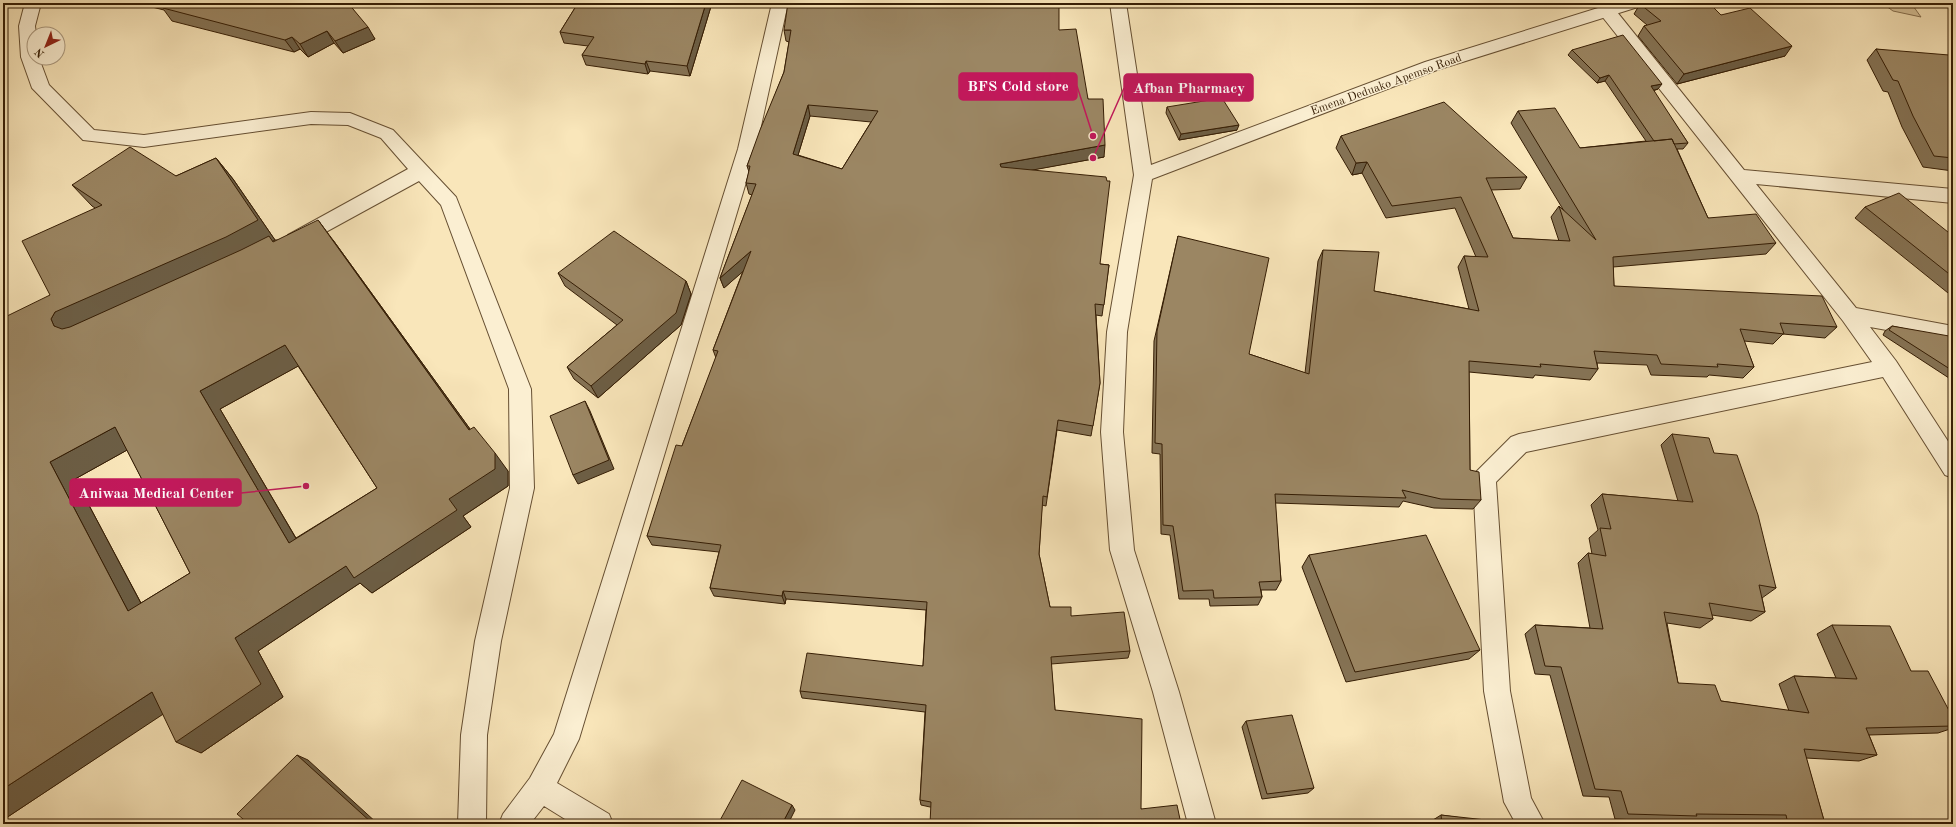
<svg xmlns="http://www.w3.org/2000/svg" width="1956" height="827" viewBox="0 0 1956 827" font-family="'Old Standard TT',serif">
	<rect width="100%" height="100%" fill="#f9e6ba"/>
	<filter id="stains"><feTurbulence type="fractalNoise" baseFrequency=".005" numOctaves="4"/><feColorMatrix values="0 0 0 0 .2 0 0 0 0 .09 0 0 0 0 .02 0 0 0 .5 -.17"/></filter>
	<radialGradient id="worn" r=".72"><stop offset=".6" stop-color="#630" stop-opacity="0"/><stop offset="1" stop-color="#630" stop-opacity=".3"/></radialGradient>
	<!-- green -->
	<path fill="#d8c49b" stroke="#867050" d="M 1882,3 L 1911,3 L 1921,17 L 1893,11 Z"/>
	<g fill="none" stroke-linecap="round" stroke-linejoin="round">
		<!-- minor casing -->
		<g stroke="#664f32" stroke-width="2">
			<path id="minor" d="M 25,3 L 41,3 L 35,26 L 36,34 L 34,34 L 34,58 L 39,58 L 49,85 L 94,130 L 144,135 L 311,112 L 350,113 L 393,130 L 456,197 L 531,389 L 534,488 L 501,641 L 487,735 L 486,824 L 458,824 L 461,735 L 475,641 L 510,488 L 509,389 L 441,205 L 419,181 L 302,245 L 295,247 L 288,245 L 285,240 L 288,235 L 408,169 L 381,138 L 348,125 L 311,124 L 144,147 L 83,140 L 32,88 L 21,57 L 19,26 Z
				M 772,3 L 788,3 L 756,149 L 579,739 L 557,783 L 609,814 L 613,824 L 573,824 L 544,806 L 530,824 L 499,824 L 503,814 L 530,778 L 554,734 L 738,149 Z
				M 1607,6 L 1613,7 L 1744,170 L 1953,189 L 1953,203 L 1756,184 L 1856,308 L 1953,326 L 1953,342 L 1870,327 L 1896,361 L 1953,449 L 1953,478 L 1945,475 L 1883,377 L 1526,452 L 1496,482 L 1510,691 L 1531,798 L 1545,824 L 1516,824 L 1504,802 L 1484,691 L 1473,479 L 1476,472 L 1511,437 L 1519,434 L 1872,362 L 1843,321 L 1601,15 L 1599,11 L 1601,7 Z"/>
		</g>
		<!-- tertiary casing -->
		<g stroke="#664f32" stroke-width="2">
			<path id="tertiary" d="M 1110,3 L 1126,3 L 1151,165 L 1425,62 L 1614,3 L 1640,3 L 1638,7 L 1437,70 L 1152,179 L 1127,332 L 1123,432 L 1134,550 L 1179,692 L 1216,824 L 1188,824 L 1153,692 L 1110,550 L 1101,432 L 1107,332 L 1134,175 Z"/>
		</g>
		<!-- minor -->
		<use href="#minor" fill="#fbefd2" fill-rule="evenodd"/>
		<!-- tertiary -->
		<use href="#tertiary" fill="#fbefd2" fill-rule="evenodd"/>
	</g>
	<!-- wall -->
	<path fill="#857355" stroke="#351d04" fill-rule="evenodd" d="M 150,3 L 348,3 L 375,39 L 343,53 L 334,43 L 308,57 L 300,49 L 294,52 L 172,21 L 164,10 L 152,7 Z
		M 578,3 L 712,3 L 690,76 L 650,71 L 648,74 L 586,65 L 582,55 L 588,46 L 564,43 L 560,32 Z
		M 1640,4 L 1721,15 L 1785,56 L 1677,84 L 1638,36 L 1644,26 L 1647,25 L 1634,14 Z
		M 784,30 L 1059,30 L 1088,99 L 1104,157 L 1031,170 L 1100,264 L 1109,265 L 1102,316 L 1096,315 L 1100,383 L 1091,436 L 1057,430 L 1046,506 L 1042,505 L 1039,554 L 1050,607 L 1071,616 L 1130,651 L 1128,658 L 1051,664 L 1055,710 L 1141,809 L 1181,824 L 930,807 L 921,805 L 920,800 L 925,712 L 802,698 L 800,691 L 923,666 L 926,610 L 786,599 L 785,604 L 714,596 L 710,588 L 719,552 L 652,545 L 647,536 L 716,358 L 713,350 L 743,271 L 724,288 L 720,278 L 752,195 L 749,194 L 746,183 L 749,172 L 747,166 L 784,72 L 789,42 L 786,41 ZM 810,116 L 871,122 L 842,169 L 798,155 Z
		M 1876,49 L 1953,62 L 1953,171 L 1923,167 L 1902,127 L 1888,92 L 1883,91 L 1867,60 Z
		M 1572,50 L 1658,89 L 1653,91 L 1688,143 L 1683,149 L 1677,149 L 1708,218 L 1776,243 L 1766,254 L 1613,267 L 1614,286 L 1837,327 L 1825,338 L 1783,334 L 1773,344 L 1744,341 L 1754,367 L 1743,378 L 1709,375 L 1707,377 L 1651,375 L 1647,365 L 1597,363 L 1598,369 L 1590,380 L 1535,375 L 1533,378 L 1469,372 L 1470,470 L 1481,500 L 1473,509 L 1434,508 L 1403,501 L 1399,507 L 1275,503 L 1281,581 L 1276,590 L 1261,590 L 1262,597 L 1258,605 L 1210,606 L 1209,599 L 1179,599 L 1170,535 L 1161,534 L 1160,454 L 1152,453 L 1154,341 L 1178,236 L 1249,354 L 1305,373 L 1318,261 L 1323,250 L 1374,291 L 1469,309 L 1458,267 L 1464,256 L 1476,257 L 1455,208 L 1386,218 L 1362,173 L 1352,175 L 1336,148 L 1341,136 L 1527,177 L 1520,189 L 1491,190 L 1513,238 L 1559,241 L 1551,217 L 1559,206 L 1564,211 L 1511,123 L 1518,111 L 1580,148 L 1646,141 L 1605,81 L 1597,83 L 1568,55 Z
		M 1167,107 L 1237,130 L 1179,140 L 1166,113 Z
		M 216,158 L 233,179 L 275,240 L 333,240 L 470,429 L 508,471 L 508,486 L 463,516 L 471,527 L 372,593 L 360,583 L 258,651 L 283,697 L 201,753 L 162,714 L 3,820 L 50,295 L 95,208 L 92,206 L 72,185 L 176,176 ZM 298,366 L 377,488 L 296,538 L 220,409 ZM 127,450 L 190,573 L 141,603 L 75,479 Z
		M 1865,207 L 1953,236 L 1953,297 L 1855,218 Z
		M 558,273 L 686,281 L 691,294 L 681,325 L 598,398 L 574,379 L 567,367 L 617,325 L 565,286 Z
		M 1892,326 L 1953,339 L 1953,379 L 1952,380 L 1883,335 L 1885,331 Z
		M 1672,434 L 1714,453 L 1776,588 L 1762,598 L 1765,612 L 1751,621 L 1712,615 L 1713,619 L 1700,628 L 1667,623 L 1678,683 L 1721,701 L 1789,711 L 1779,684 L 1794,676 L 1836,678 L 1817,634 L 1832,625 L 1911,671 L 1953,718 L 1953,728 L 1938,733 L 1869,735 L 1877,755 L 1859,761 L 1806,758 L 1825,824 L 1771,824 L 1770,821 L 1688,820 L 1683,822 L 1615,819 L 1609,797 L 1583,796 L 1550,675 L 1535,674 L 1525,634 L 1535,625 L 1590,628 L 1578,563 L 1588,553 L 1592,554 L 1589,538 L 1598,530 L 1591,505 L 1602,494 L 1678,501 L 1661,445 Z
		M 1309,555 L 1480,650 L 1469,659 L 1346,682 L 1302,567 Z
		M 1246,721 L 1314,788 L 1308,793 L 1262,799 L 1242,727 Z
		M 1441,815 L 1504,824 L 1434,824 L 1433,820 Z"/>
	<!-- shaded-wall -->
	<path fill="#6c5e45" stroke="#351d04" d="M 706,3 L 712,3 L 690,76 L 687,66 Z
		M 368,27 L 375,39 L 343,53 L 335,41 Z
		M 327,31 L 334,43 L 308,57 L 300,44 Z
		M 292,37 L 300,49 L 294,52 L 285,40 Z
		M 1792,46 L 1785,56 L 1677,84 L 1684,74 Z
		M 646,61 L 650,71 L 648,74 L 645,64 Z
		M 1609,75 L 1605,81 L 1597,83 L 1600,78 Z
		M 1662,84 L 1658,89 L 1647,92 L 1651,86 Z
		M 808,105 L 810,116 L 795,165 L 793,154 Z
		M 1239,125 L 1237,130 L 1179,140 L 1181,134 Z
		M 1105,145 L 1104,157 L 1000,176 L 1000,164 Z
		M 216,158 L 233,179 L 275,240 L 74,338 L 54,326 L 51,319 L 55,312 Z
		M 1367,162 L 1362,173 L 1352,175 L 1356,163 Z
		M 318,220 L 333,240 L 483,447 L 469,430 Z
		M 751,251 L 754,262 L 724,288 L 720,278 Z
		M 686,281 L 691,294 L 681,325 L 598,398 L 591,386 Z
		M 285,345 L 302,364 L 220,409 L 308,559 L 289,543 L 200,391 Z
		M 585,401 L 590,411 L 614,469 L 578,484 L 573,475 Z
		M 115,427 L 138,444 L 75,479 L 153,626 L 128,611 L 50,462 Z
		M 495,453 L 508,471 L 508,486 L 463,516 L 471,527 L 372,593 L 360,583 L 258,651 L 283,697 L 201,753 L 176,742 L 235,638 L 449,499 Z
		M 783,591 L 786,599 L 785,604 L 782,596 Z
		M 152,692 L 177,705 L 3,820 L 3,789 Z
		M 297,755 L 308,760 L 378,824 L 371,824 Z
		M 792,805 L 795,810 L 788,824 L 782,824 Z
		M 278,819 L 289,824 L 273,824 Z"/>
	<!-- building -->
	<path fill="#9b8663" stroke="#351d04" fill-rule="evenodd" d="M 170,3 L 348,3 L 368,27 L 335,41 L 327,31 L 300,44 L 292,37 L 285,40 L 163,8 Z
		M 578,3 L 706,3 L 687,66 L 646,61 L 645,64 L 582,55 L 594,37 L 560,32 Z
		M 788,3 L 1059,3 L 1059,30 L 1076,29 L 1088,99 L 1103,99 L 1105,145 L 1000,164 L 1001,167 L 1106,177 L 1107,181 L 1110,181 L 1100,264 L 1109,265 L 1104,305 L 1095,304 L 1100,383 L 1093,426 L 1058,420 L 1047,497 L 1043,496 L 1039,554 L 1050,607 L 1071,607 L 1071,616 L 1124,612 L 1130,651 L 1051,657 L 1055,710 L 1142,719 L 1141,809 L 1177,805 L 1181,824 L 930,824 L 931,802 L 920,800 L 926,705 L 800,691 L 807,653 L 923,666 L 927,602 L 783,591 L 782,596 L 710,588 L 721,545 L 647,536 L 676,445 L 682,446 L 718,351 L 713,350 L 751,251 L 720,278 L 756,184 L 746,183 L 750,166 L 747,166 L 760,130 L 784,72 L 791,30 L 784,30 ZM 808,105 L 878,111 L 842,169 L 793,154 Z
		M 1647,3 L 1709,3 L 1721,15 L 1750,8 L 1792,46 L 1684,74 L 1644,26 L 1661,21 L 1640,4 Z
		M 1623,35 L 1662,84 L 1651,86 L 1688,143 L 1674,144 L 1672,139 L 1654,141 L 1609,75 L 1600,78 L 1572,50 Z
		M 1876,49 L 1949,55 L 1953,62 L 1953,158 L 1934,156 L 1913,116 L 1898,81 L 1893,80 Z
		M 1222,98 L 1239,125 L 1181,134 L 1167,107 Z
		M 1444,102 L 1527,177 L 1486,178 L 1513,238 L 1570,241 L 1559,206 L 1596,240 L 1518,111 L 1555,108 L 1580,148 L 1672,139 L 1708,218 L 1756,214 L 1776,243 L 1613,257 L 1614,286 L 1822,296 L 1837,327 L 1780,323 L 1784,334 L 1740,329 L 1754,367 L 1717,364 L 1718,367 L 1661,364 L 1657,355 L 1594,351 L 1598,369 L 1540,364 L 1541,367 L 1469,361 L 1470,470 L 1479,472 L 1481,500 L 1441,499 L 1402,490 L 1406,498 L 1275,494 L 1281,581 L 1259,582 L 1262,597 L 1214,598 L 1213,590 L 1183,591 L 1173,526 L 1163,525 L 1162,444 L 1155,443 L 1157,331 L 1178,236 L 1269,258 L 1249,354 L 1309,374 L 1323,250 L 1379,252 L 1374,291 L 1479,311 L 1464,256 L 1488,257 L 1461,197 L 1392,206 L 1367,162 L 1356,163 L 1341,136 Z
		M 130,147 L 176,176 L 216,158 L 258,220 L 226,237 L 55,312 L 51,319 L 54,326 L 62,329 L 70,327 L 241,250 L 269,236 L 273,242 L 318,220 L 469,430 L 474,427 L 495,453 L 495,469 L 449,499 L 457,510 L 354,578 L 346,566 L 235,638 L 261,684 L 176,742 L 152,692 L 3,789 L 3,318 L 50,295 L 22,241 L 102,205 L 72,185 ZM 285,345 L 377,488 L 289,543 L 200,391 ZM 115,427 L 190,573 L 128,611 L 50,462 Z
		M 1899,193 L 1953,236 L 1953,277 L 1865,207 Z
		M 614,231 L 686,281 L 676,313 L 591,386 L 567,367 L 623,320 L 558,273 Z
		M 1892,326 L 1949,336 L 1953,339 L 1953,371 L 1889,330 Z
		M 585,401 L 609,460 L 573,475 L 550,416 Z
		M 1672,434 L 1709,438 L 1714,453 L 1737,455 L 1758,515 L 1776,588 L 1759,585 L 1765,612 L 1709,603 L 1713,619 L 1664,612 L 1678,683 L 1715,685 L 1721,701 L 1809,713 L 1794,676 L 1857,679 L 1832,625 L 1890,626 L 1911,671 L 1928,671 L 1953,718 L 1953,726 L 1866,728 L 1877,755 L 1804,749 L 1825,824 L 1788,824 L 1786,815 L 1696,814 L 1697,816 L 1628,814 L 1621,791 L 1595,789 L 1561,667 L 1545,666 L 1535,625 L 1603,629 L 1588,553 L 1606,556 L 1600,528 L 1611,529 L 1602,494 L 1693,502 Z
		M 1426,535 L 1480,650 L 1355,672 L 1309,555 Z
		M 1292,715 L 1314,788 L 1267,794 L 1246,721 Z
		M 297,755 L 372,823 L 371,824 L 283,824 L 278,819 L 273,824 L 249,824 L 237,814 Z
		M 742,780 L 792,805 L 782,824 L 718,824 Z
		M 1441,815 L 1504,822 L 1504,824 L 1442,824 Z"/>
	<g text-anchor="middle" stroke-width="3" stroke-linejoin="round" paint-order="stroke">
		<!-- far-street labels -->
		<g font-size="12" fill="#351d04" stroke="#fbefd2">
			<text transform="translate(1386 84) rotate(-20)" y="4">Emena Deduako Apemso Road</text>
		</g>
	</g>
	<!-- callouts -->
	<path fill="none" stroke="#c2185b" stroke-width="1.5" d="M1093 136L1077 86M1093 158L1124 88M306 486L241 493"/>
	<g fill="#c2185b" stroke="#fbefd2" stroke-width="1.5">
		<circle cx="1093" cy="136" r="4"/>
		<circle cx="1093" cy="158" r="4"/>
		<circle cx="306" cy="486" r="4"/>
	</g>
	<g fill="#c2185b" stroke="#c2185b" stroke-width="1.5">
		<rect x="959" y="73" width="118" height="27" rx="4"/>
		<rect x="1124" y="74" width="129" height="27" rx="4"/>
		<rect x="70" y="479" width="171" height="27" rx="4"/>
	</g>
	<g font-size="15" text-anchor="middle" font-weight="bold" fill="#fff">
		<text x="1018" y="91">BFS Cold store</text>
		<text x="1189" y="93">Afban Pharmacy</text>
		<text x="156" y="498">Aniwaa Medical Center</text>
	</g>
	<!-- margin -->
	<rect width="1956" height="827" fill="none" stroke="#f9e6ba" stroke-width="16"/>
	<rect x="4" y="4" width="1948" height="819" fill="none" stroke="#351d04" stroke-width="2"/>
	<rect x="8" y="8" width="1940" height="811" fill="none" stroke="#351d04"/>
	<!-- north arrow -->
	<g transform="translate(46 46) rotate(223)"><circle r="19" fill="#fbefd2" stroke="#ac9b80"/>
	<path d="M0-3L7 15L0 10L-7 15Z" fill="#8f2418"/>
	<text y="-6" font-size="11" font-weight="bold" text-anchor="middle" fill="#351d04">N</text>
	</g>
	<rect width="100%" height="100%" filter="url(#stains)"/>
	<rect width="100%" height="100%" fill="url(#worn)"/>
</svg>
